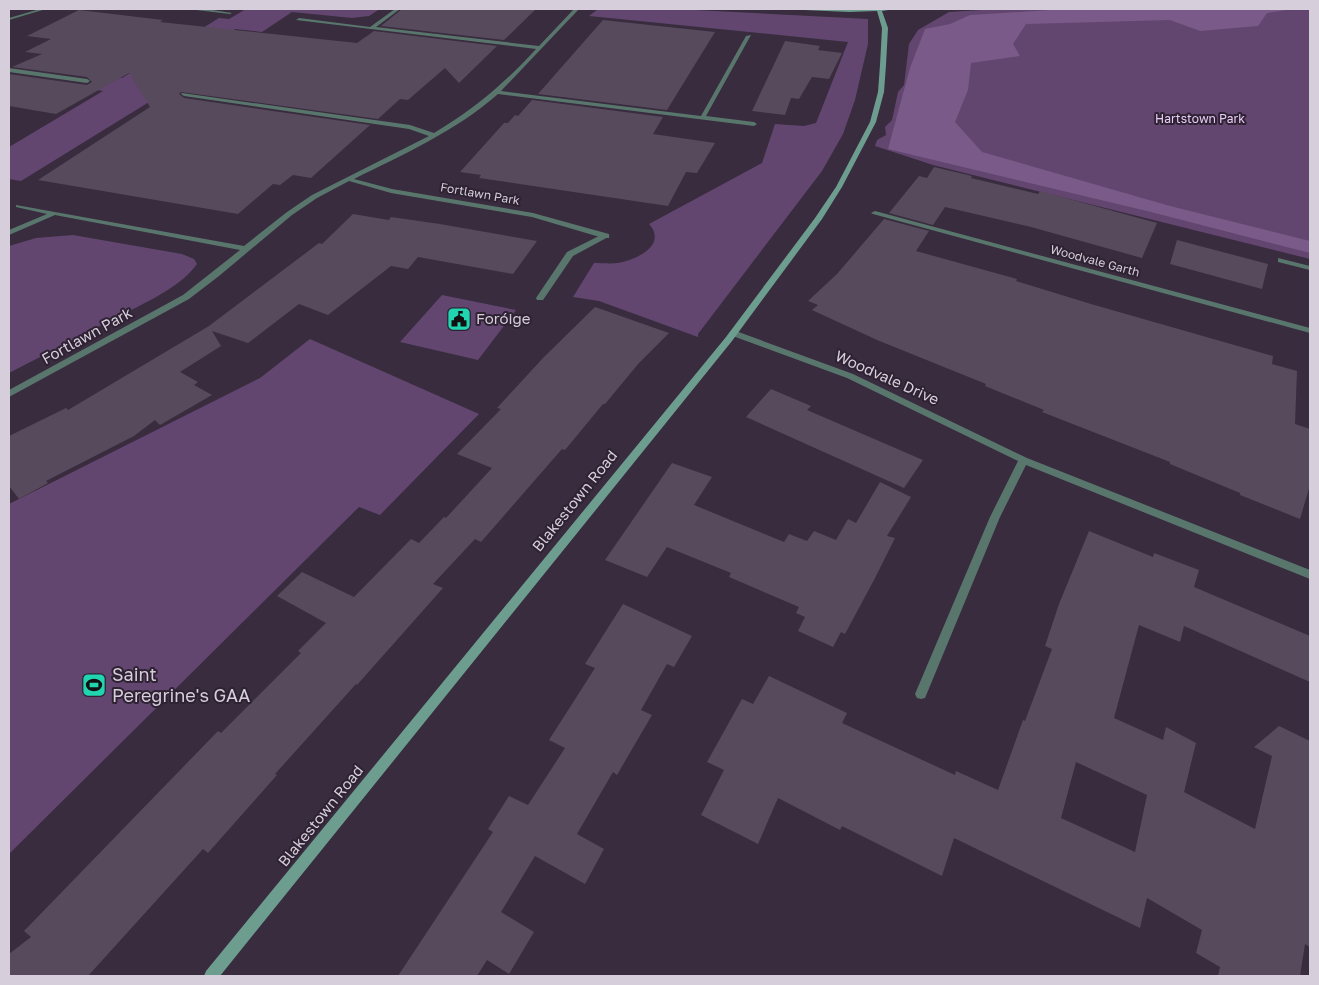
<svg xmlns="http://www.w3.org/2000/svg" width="1319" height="985" viewBox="0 0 1319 985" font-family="'Golos Text',sans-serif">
	<rect width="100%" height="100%" fill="#382c3e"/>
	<!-- green -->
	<path fill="#62466f" d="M 246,9 L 380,9 L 369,16 L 352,18 L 292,12 L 262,32 L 235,29 L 152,82 L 175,86 L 21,181 L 9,179 L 9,147 L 103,91 L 91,89 L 112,76 L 122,78 L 219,18 L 229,19 Z
		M 598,9 L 675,9 L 868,19 L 868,44 L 855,100 L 843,134 L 822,171 L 698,334 L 698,337 L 599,301 L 573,297 L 594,263 C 601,263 610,264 618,263 C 636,260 668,245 649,224 L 762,163 L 775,124 L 804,126 L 816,123 L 848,42 L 589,16 Z
		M 997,9 L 1310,9 L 1310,259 L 933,165 L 875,146 L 877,140 L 886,135 L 885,127 L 892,120 L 898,92 L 904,85 L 909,44 L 918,30 L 949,12 Z
		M 73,235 L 182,254 L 194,259 L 197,264 C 180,289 134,308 107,322 C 75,339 42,356 9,373 L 9,246 L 36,238 Z
		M 442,295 L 516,310 L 478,360 L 400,342 Z
		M 310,339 L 479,414 L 380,515 L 359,507 L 9,854 L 9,504 L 260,378 Z"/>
	<!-- forest -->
	<path fill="#7a5a89" d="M 1066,9 L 1293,9 L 1267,13 L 1258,26 L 1200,31 L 1170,20 L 1026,24 L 1013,44 L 1020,56 L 971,63 L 968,90 L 955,122 L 982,152 L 1170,206 L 1310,241 L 1310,253 L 1151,212 L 888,149 L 910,68 L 925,29 L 950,24 L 970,15 Z"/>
	<!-- building -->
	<path fill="#574a5d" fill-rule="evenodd" d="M 402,9 L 536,9 L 504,40 L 381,26 Z
		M 79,10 L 163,20 L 160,22 L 357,43 L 374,31 L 497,46 L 459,83 L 445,68 L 408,100 L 400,99 L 378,119 L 181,92 L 179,94 L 184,98 L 370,125 L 311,178 L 293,175 L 280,185 L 273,184 L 238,214 L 38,180 L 150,107 L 129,73 L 56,114 L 9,106 L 9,74 L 87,85 L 92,82 L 87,77 L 12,67 L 42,54 L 25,52 L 51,39 L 27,36 Z
		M 603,20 L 715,32 L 667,110 L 538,94 Z
		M 785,41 L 820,46 L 818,50 L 842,53 L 829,79 L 812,77 L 799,99 L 791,98 L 785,115 L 752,111 Z
		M 532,100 L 663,117 L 653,134 L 715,143 L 697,173 L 686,172 L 668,206 L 479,178 L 481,175 L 460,172 L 504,123 L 508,123 L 515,115 L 518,116 Z
		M 934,167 L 972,176 L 971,178 L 1038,194 L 1040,191 L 1157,223 L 1142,258 L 1031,227 L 945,207 L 933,225 L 889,213 L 919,176 L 927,178 Z
		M 353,214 L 389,220 L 391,217 L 440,224 L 537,241 L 513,274 L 418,257 L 408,269 L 391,266 L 328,315 L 299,304 L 248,343 L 212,331 L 221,346 L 180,372 L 198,382 L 194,385 L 212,395 L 160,425 L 155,420 L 134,436 L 46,481 L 48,483 L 19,499 L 9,486 L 9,436 L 66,408 L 68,410 L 209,326 L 319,243 L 322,244 Z
		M 884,219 L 929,231 L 916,251 L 1017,279 L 1016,281 L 1091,304 L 1273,356 L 1272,364 L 1297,371 L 1295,424 L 1310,429 L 1310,485 L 1300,519 L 1240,495 L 1240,493 L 1170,464 L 1170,462 L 1042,412 L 1044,410 L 985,386 L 986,384 L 877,340 L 812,310 L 818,305 L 808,301 L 837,274 Z
		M 1177,240 L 1268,264 L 1262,289 L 1170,264 Z
		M 595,307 L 669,333 L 639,363 L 605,404 L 603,404 L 565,450 L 562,449 L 481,542 L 475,539 L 433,584 L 443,588 L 357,685 L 356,684 L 275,774 L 277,775 L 208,853 L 203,849 L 88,976 L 9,976 L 9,954 L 31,937 L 24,931 L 218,731 L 221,733 L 301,653 L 298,651 L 326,623 L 277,596 L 302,572 L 354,597 L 411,539 L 419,543 L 444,517 L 446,518 L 492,468 L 457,454 L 501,409 L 497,408 L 543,358 Z
		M 771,389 L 811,406 L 807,410 L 923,460 L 904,488 L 746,417 Z
		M 672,463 L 712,477 L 694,505 L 784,542 L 789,534 L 807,541 L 814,531 L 836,540 L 848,519 L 856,523 L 880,482 L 911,497 L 887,536 L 895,538 L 874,580 L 845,634 L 841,632 L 833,647 L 798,631 L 805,617 L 796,613 L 799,607 L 729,577 L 731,573 L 667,547 L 647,577 L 605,560 Z
		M 1089,531 L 1153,557 L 1154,553 L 1199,570 L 1194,587 L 1310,636 L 1310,682 L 1184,626 L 1180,642 L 1139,625 L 1114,718 L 1163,740 L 1166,727 L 1196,743 L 1184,792 L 1255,829 L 1272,756 L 1254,747 L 1279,726 L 1310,741 L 1310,947 L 1305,944 L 1300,976 L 1218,976 L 1220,967 L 1196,953 L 1202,930 L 1147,898 L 1140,928 L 954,838 L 942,876 L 842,826 L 840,830 L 778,798 L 758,844 L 701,815 L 724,770 L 707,762 L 742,699 L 753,704 L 769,676 L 847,713 L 842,723 L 955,775 L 956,771 L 998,790 L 1023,720 L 1025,721 L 1052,649 L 1045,646 L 1059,604 ZM 1076,762 L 1147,795 L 1135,852 L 1061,818 Z
		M 623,604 L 692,636 L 674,667 L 667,664 L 641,710 L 652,715 L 617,775 L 613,772 L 577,834 L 604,849 L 585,884 L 535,856 L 501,912 L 534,932 L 509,974 L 487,960 L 477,976 L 398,976 L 493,832 L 488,829 L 509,796 L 528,805 L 565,748 L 549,740 L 595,668 L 585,664 Z"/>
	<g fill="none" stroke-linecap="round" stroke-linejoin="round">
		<!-- lane -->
		<path fill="#59766d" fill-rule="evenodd" d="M 603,234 L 610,236 L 573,256 L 543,300 L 537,300 L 536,298 L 567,252 Z"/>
		<!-- street -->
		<path fill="#59766d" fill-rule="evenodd" d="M 40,9 L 46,9 L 9,20 L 9,18 Z
			M 194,9 L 206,9 L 232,13 L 230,14 L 196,10 Z
			M 395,9 L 400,9 L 376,27 L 539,46 L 574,9 L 579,9 L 501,91 L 701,116 L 746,36 L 751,35 L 706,116 L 754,122 L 757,124 L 754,126 L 498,94 C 456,131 404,154 354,179 L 392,189 L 533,213 L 609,234 L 609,238 L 603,238 L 532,217 L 391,193 L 349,181 L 317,198 L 292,215 L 219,276 L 189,299 L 9,397 L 9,390 L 183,295 L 240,250 L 55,215 L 9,235 L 9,230 L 47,214 L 16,207 L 16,205 L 244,246 L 287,212 L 312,195 L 429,136 L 409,129 L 184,96 L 181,94 L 182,93 L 410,125 L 434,133 C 473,110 505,83 536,49 L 296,20 L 299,18 L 370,27 Z
			M 9,68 L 87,79 L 90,81 L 87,83 L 9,72 Z
			M 875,211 L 1310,328 L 1310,333 L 873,214 L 871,213 Z
			M 1278,258 L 1310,266 L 1310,270 L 1278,262 Z
			M 733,330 L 853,374 L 1027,458 L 1310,570 L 1310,579 L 1026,465 L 1000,517 L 925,698 L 921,699 L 917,698 L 915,694 L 990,517 L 1018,461 L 847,378 L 730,335 L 729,333 Z"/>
		<!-- secondary -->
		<path fill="#6d9d8e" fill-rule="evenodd" d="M 802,9 L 895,9 L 882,11 L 888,28 L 886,65 L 884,92 L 876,122 L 842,187 L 822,219 L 732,341 L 220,976 L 204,976 L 206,971 L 726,337 L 815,218 L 836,187 L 870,122 L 878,92 L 880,65 L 882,28 L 877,11 L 849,12 L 804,10 Z"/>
	</g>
	<!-- icons -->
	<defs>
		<g id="civic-square" transform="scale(1.25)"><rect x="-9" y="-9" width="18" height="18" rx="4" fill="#20d5b0" stroke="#2e2233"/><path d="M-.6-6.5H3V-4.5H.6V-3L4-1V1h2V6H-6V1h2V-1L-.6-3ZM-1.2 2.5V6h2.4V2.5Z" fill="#111"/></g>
		<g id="stadium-square" transform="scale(1.25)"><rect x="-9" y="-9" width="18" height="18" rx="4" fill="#20d5b0" stroke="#2e2233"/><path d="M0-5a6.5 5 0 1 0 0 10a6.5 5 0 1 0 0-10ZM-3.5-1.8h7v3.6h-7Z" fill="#111"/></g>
	</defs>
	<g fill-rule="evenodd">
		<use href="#civic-square" x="459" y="319"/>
		<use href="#stadium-square" x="94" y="685"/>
	</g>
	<g text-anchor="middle" stroke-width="4" stroke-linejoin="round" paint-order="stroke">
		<!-- far-park labels -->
		<g font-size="12" fill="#e9ccf7" stroke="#2e2233">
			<text x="1200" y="123">Hartstown Park</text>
		</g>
		<!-- far-street labels -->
		<g font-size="12" fill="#d6ceda" stroke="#2e2233">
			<text transform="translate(480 194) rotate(10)" y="4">Fortlawn Park</text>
			<text transform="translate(1095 261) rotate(15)" y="4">Woodvale Garth</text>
		</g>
		<!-- poi labels -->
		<g font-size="15" fill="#d6ceda" stroke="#2e2233" text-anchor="start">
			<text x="476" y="324">Foróige</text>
		</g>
		<!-- street labels -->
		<g font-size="15" fill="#d6ceda" stroke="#2e2233">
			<text transform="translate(87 336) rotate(-29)" y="5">Fortlawn Park</text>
			<text transform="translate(887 378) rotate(24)" y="5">Woodvale Drive</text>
			<text transform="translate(575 501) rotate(-51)" y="5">Blakestown Road</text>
			<text transform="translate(321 816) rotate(-51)" y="5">Blakestown Road</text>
		</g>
		<!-- near-poi labels -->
		<g font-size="18" fill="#d6ceda" stroke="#2e2233" text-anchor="start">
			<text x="112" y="681">Saint<tspan x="112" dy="21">Peregrine's GAA</tspan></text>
		</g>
	</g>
	<!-- border -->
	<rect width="1319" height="985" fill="none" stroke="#d6ceda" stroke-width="20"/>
</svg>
